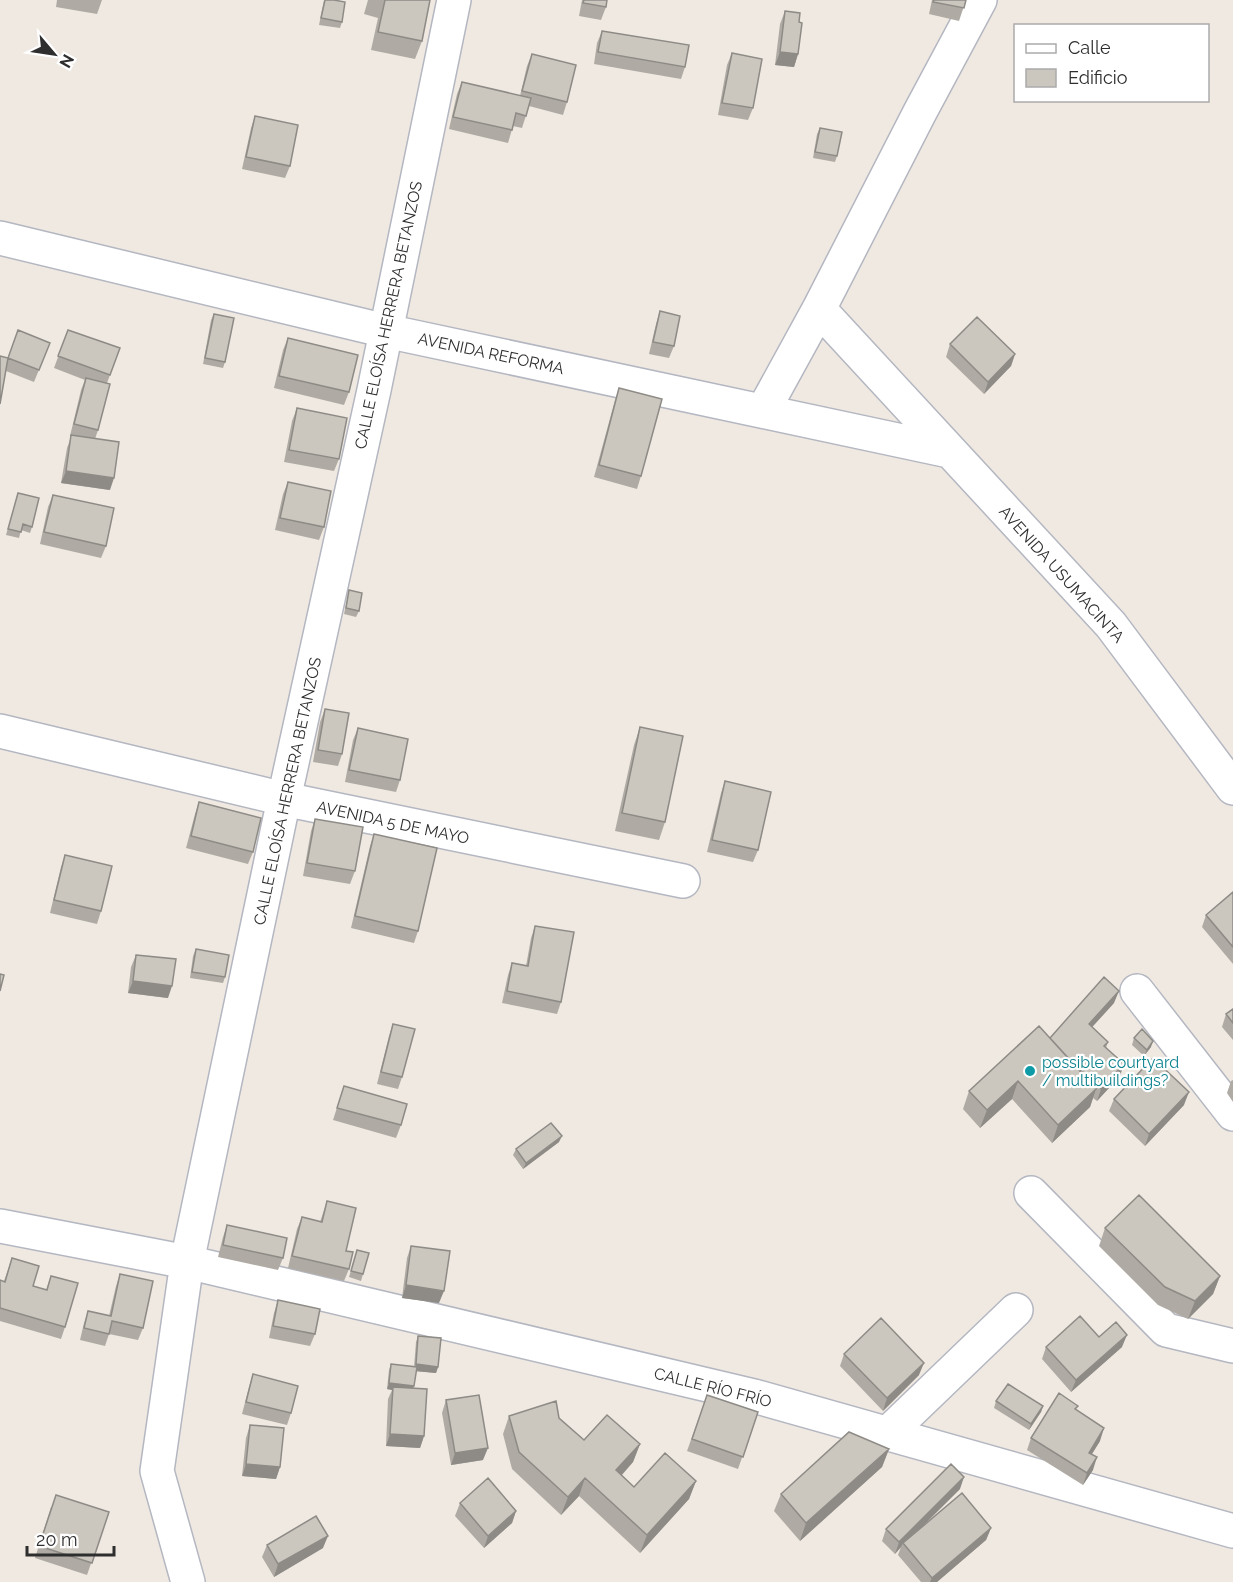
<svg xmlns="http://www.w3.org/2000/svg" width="1233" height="1582" viewBox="0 0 1233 1582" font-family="Raleway,sans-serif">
	<rect width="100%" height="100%" fill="#efe9e1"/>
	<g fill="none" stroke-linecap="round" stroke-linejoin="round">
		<!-- minor casing -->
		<g stroke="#b4b7c1" stroke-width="36">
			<path id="minor" d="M 980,0 L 920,112 L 819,309 L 1111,625 L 1233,788
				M 0,238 L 386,331 L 949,451
				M 763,411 L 819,309
				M 0,731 L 284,799 L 683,881
				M 1137,991 L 1233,1114
				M 1031,1193 L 1166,1330 L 1233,1346
				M 0,1226 L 187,1262 L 754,1396 L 1233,1531
				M 887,1434 L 1016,1310
				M 188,1582 L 157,1471 L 187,1262 L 284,799 L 374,390 L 454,0"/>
		</g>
		<!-- minor -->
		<use href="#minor" stroke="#fff" stroke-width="33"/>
	</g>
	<!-- wall -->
	<path fill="#afaba4" d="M 57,0 L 102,0 L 97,14 L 56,7 Z
		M 324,0 L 342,22 L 340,28 L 319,25 Z
		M 368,0 L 430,0 L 422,41 L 415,59 L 371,50 L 378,18 L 364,14 Z
		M 582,0 L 607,0 L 606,7 L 601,20 L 579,16 Z
		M 932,0 L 966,0 L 959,21 L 929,14 Z
		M 785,11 L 799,22 L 798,54 L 794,67 L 775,65 L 780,24 Z
		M 602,31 L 685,67 L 681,79 L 594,64 L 597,43 Z
		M 732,53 L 753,108 L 748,120 L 718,115 L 727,65 Z
		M 532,54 L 567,102 L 563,115 L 529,106 L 522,128 L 513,126 L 508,143 L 449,129 L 457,94 L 462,82 L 520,96 L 527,66 Z
		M 255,116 L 290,166 L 285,178 L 242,169 L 251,128 Z
		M 820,128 L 837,156 L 835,162 L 813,158 L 817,134 Z
		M 660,311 L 674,346 L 669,358 L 649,354 L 656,324 Z
		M 214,314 L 225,362 L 223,368 L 203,364 L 211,320 Z
		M 68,330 L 120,348 L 107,383 L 98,430 L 95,439 L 110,490 L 61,483 L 67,448 L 71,437 L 70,436 L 81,390 L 85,380 L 54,368 Z
		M 288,338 L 349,392 L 344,405 L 274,388 L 283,350 Z
		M 950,344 L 1015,354 L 1011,366 L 984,394 L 946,357 Z
		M 45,355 L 34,382 L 6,371 L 8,358 Z
		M 619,388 L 641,476 L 637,489 L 594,477 L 615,400 Z
		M 297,408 L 339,459 L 334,471 L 284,462 L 292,421 Z
		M 288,482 L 324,527 L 319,540 L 275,530 L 283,494 Z
		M 18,493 L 32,527 L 30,533 L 21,530 L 19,538 L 6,535 Z
		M 53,495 L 106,546 L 101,558 L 40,544 L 48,507 Z
		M 349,590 L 359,611 L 356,617 L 344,614 Z
		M 325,709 L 342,754 L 338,766 L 313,762 L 320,722 Z
		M 640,727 L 665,822 L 659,840 L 615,831 L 634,745 Z
		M 358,728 L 400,780 L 396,792 L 345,782 L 353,740 Z
		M 725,781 L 758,850 L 753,862 L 707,852 L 721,793 Z
		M 199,802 L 253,852 L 248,864 L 186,848 L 195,814 Z
		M 315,819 L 355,871 L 350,884 L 303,876 L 311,831 Z
		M 374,834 L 418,931 L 414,943 L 351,928 L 370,846 Z
		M 65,855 L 101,911 L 97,924 L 50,913 L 61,867 Z
		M 1233,892 L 1233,964 L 1202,927 L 1206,915 Z
		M 535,926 L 561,1002 L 557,1014 L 502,1003 L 508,975 L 512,963 L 526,966 L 531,938 Z
		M 196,949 L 225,977 L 223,983 L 190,978 L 193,956 Z
		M 136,955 L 168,998 L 128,993 L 131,967 Z
		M 1114,1003 L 1092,1027 L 1108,1042 L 1106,1048 L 1120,1076 L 1097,1101 L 1093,1098 L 1090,1107 L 1052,1143 L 1012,1099 L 980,1128 L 963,1109 L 969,1091 L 1050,1038 Z
		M 1233,1009 L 1233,1040 L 1222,1027 L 1226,1014 Z
		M 393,1024 L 402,1077 L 398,1089 L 377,1084 L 389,1036 Z
		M 1134,1038 L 1151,1047 L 1144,1056 L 1132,1045 Z
		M 1233,1080 L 1233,1102 L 1227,1093 L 1231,1081 Z
		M 344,1086 L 401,1125 L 396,1138 L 333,1120 Z
		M 1114,1099 L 1184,1105 L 1145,1146 L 1109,1111 Z
		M 559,1142 L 523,1169 L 513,1155 L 516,1149 Z
		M 327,1201 L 346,1251 L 349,1269 L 344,1281 L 288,1268 L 297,1229 L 302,1217 L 320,1222 Z
		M 227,1225 L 283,1258 L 278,1270 L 218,1257 L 223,1237 Z
		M 1105,1228 L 1220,1276 L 1213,1294 L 1188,1319 L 1158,1305 L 1099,1246 Z
		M 411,1246 L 439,1303 L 402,1298 L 407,1258 Z
		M 357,1250 L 363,1274 L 361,1281 L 349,1277 Z
		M 12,1258 L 33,1286 L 46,1290 L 51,1276 L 65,1327 L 61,1339 L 0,1321 L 0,1280 L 4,1281 Z
		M 120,1274 L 143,1328 L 138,1340 L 109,1334 L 105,1346 L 80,1340 L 84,1323 L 88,1311 L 109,1316 L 116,1286 Z
		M 278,1300 L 315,1334 L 310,1346 L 269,1338 L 274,1313 Z
		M 418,1336 L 438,1367 L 436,1373 L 416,1371 L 413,1388 L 424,1436 L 420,1448 L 386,1446 L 388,1399 L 392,1390 L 387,1389 L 389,1370 L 391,1364 L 414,1367 L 416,1342 Z
		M 1099,1337 L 1122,1347 L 1071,1392 L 1042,1359 L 1046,1347 Z
		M 844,1354 L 919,1375 L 883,1411 L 840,1366 Z
		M 253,1374 L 291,1413 L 287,1425 L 242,1414 L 249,1387 Z
		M 707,1395 L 758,1412 L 738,1469 L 687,1451 Z
		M 446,1400 L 483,1460 L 451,1465 L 442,1413 Z
		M 996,1401 L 1043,1406 L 1041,1412 L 1029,1430 L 994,1408 Z
		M 1076,1410 L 1100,1441 L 1092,1454 L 1093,1470 L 1083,1485 L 1027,1450 L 1031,1438 Z
		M 509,1416 L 559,1418 L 584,1440 L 640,1444 L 633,1462 L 622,1475 L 634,1487 L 696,1481 L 689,1499 L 640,1553 L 579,1496 L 561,1515 L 512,1469 L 503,1434 Z
		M 250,1425 L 280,1467 L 276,1479 L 242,1476 L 246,1438 Z
		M 889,1449 L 882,1467 L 800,1541 L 774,1511 L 781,1494 Z
		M 960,1489 L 921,1527 L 991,1528 L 986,1540 L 937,1582 L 921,1582 L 898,1555 L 901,1547 L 895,1554 L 882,1541 L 886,1529 Z
		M 460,1503 L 516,1511 L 512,1523 L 484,1548 L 455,1516 Z
		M 51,1507 L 109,1512 L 87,1575 L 35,1558 Z
		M 267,1545 L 323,1548 L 274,1577 L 262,1557 Z"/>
	<!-- shaded-wall -->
	<path fill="#8e8b86" d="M 780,52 L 798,54 L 794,67 L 775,65 Z
		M 1015,354 L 1011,366 L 984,394 L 988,382 Z
		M 66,471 L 114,478 L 110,490 L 61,483 Z
		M 133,981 L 172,986 L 168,998 L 128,993 Z
		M 1119,991 L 1114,1003 L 1084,1036 L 1089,1024 Z
		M 1153,1041 L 1151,1047 L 1144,1056 L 1147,1050 Z
		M 1124,1064 L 1120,1076 L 1097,1101 L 1101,1089 Z
		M 1018,1081 L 1012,1099 L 980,1128 L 987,1110 Z
		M 1096,1089 L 1090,1107 L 1052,1143 L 1058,1125 Z
		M 1189,1092 L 1184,1105 L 1145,1146 L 1149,1134 Z
		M 562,1136 L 559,1142 L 523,1169 L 526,1163 Z
		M 1220,1276 L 1213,1294 L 1188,1319 L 1195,1301 Z
		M 406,1285 L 444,1291 L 439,1303 L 402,1298 Z
		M 1127,1335 L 1122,1347 L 1071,1392 L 1076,1380 Z
		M 924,1363 L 919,1375 L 883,1411 L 887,1398 Z
		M 416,1364 L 438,1367 L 436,1373 L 414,1371 Z
		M 389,1383 L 414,1386 L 412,1392 L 393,1387 L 392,1390 L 387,1389 Z
		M 1043,1406 L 1041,1412 L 1029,1430 L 1031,1424 Z
		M 1104,1428 L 1100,1441 L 1085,1465 L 1089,1453 Z
		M 390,1434 L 424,1436 L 420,1448 L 386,1446 Z
		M 640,1444 L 633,1462 L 610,1488 L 616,1470 Z
		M 488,1448 L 483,1460 L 451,1465 L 455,1453 Z
		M 889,1449 L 882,1467 L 800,1541 L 806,1523 Z
		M 1097,1457 L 1093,1470 L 1083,1485 L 1087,1473 Z
		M 246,1464 L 280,1467 L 276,1479 L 242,1476 Z
		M 964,1477 L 960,1489 L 904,1545 L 903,1543 L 901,1547 L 895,1554 L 899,1542 Z
		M 585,1478 L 579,1496 L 561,1515 L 568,1497 Z
		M 696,1481 L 689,1499 L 640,1553 L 647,1535 Z
		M 516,1511 L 512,1523 L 484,1548 L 488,1536 Z
		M 991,1528 L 986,1540 L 937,1582 L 930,1582 L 932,1578 Z
		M 328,1536 L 323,1548 L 274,1577 L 278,1564 Z"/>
	<!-- building -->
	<path fill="#cbc7bf" stroke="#8e8b86" stroke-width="1.5" d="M 325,0 L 334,0 L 345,2 L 342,22 L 321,18 Z
		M 385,0 L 430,0 L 422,41 L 378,32 Z
		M 584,0 L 607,0 L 606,7 L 583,3 Z
		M 934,0 L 966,0 L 964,8 L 933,2 Z
		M 785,11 L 800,13 L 799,22 L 802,23 L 798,54 L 780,52 Z
		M 602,31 L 689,45 L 685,67 L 598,52 Z
		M 732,53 L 762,59 L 753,108 L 722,103 Z
		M 532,54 L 576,65 L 567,102 L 522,91 Z
		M 462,82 L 531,98 L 526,116 L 516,113 L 512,130 L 453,117 Z
		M 255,116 L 298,125 L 290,166 L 246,157 Z
		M 820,128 L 842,132 L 837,156 L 815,152 Z
		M 660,311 L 680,316 L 674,346 L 653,342 Z
		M 214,314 L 234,318 L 225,362 L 205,358 Z
		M 977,317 L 1015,354 L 988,382 L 950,344 Z
		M 18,330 L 50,343 L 39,370 L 8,358 Z
		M 68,330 L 120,348 L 110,375 L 58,356 Z
		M 288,338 L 358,355 L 349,392 L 279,376 Z
		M 0,356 L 8,358 L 0,404 Z
		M 86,378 L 110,384 L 98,430 L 74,424 Z
		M 619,388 L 662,399 L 641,476 L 599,465 Z
		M 297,408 L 347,418 L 339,459 L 289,450 Z
		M 71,435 L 119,442 L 114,478 L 66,471 Z
		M 288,482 L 331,491 L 324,527 L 280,518 Z
		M 18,493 L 39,498 L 32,527 L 23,524 L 21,532 L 8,529 Z
		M 53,495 L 114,508 L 106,546 L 44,532 Z
		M 349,590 L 362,593 L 359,611 L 346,608 Z
		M 325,709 L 349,713 L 342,754 L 318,750 Z
		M 640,727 L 683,736 L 665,822 L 622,813 Z
		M 358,728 L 408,739 L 400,780 L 349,770 Z
		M 725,781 L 771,792 L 758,850 L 712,840 Z
		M 199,802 L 261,818 L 253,852 L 191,836 Z
		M 315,819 L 363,827 L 355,871 L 307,863 Z
		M 374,834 L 437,848 L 418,931 L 355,916 Z
		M 65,855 L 112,866 L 101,911 L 54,900 Z
		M 1233,892 L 1233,947 L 1206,915 Z
		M 535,926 L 574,932 L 561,1002 L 507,991 L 512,963 L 528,966 Z
		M 196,949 L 229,955 L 225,977 L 192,972 Z
		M 136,955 L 176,959 L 172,986 L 133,981 Z
		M 0,974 L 4,975 L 0,991 Z
		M 1104,977 L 1119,991 L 1089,1024 L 1108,1042 L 1104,1046 L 1124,1064 L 1101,1089 L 1071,1061 L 1050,1038 Z
		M 1233,1009 L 1233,1023 L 1226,1014 Z
		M 393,1024 L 415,1029 L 402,1077 L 381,1072 Z
		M 1039,1026 L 1096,1089 L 1058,1125 L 1018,1081 L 987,1110 L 969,1091 Z
		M 1142,1029 L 1153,1041 L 1147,1050 L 1134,1038 Z
		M 1153,1058 L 1189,1092 L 1149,1134 L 1114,1099 Z
		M 344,1086 L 407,1104 L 401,1125 L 337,1108 Z
		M 551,1123 L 562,1136 L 526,1163 L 516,1149 Z
		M 1139,1195 L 1220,1276 L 1195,1301 L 1165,1287 L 1105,1228 Z
		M 327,1201 L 356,1208 L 346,1251 L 353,1252 L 349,1269 L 292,1256 L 302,1217 L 322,1222 Z
		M 227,1225 L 287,1238 L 283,1258 L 223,1245 Z
		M 411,1246 L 450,1251 L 444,1291 L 406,1285 Z
		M 357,1250 L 369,1253 L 363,1274 L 351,1271 Z
		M 12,1258 L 39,1266 L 33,1286 L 47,1290 L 51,1276 L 78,1283 L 65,1327 L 0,1308 L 0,1280 L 5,1282 Z
		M 120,1274 L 153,1281 L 143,1328 L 112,1321 L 109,1334 L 84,1328 L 88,1311 L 111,1316 Z
		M 278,1300 L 320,1309 L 315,1334 L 273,1326 Z
		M 1080,1316 L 1099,1337 L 1116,1322 L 1127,1335 L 1076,1380 L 1046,1347 Z
		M 881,1318 L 924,1363 L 887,1398 L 844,1354 Z
		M 418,1336 L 441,1338 L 438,1367 L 416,1364 Z
		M 391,1364 L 417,1367 L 414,1386 L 389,1383 Z
		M 253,1374 L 298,1386 L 291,1413 L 246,1402 Z
		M 1008,1384 L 1043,1406 L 1031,1424 L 996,1401 Z
		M 393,1387 L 427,1389 L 424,1436 L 390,1434 Z
		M 1059,1393 L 1078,1406 L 1075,1409 L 1104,1428 L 1089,1453 L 1097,1457 L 1087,1473 L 1031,1438 Z
		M 479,1395 L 488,1448 L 455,1453 L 446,1400 Z
		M 707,1395 L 758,1412 L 743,1457 L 692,1439 Z
		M 556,1401 L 559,1418 L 584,1440 L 607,1415 L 640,1444 L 616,1470 L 634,1487 L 665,1453 L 696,1481 L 647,1535 L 585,1478 L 568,1497 L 519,1452 L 509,1416 Z
		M 250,1425 L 284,1428 L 280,1467 L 246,1464 Z
		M 849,1432 L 889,1449 L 806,1523 L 781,1494 Z
		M 951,1464 L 964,1477 L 899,1542 L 886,1529 Z
		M 488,1478 L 516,1511 L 488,1536 L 460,1503 Z
		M 962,1493 L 991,1528 L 932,1578 L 903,1543 Z
		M 56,1495 L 109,1512 L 92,1563 L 39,1546 Z
		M 316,1516 L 328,1536 L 278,1564 L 267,1545 Z"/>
	<!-- markers -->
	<circle fill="#0f9aa8" stroke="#fff" stroke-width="2" cx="1030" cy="1071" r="6"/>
	<g text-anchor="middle" stroke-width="4.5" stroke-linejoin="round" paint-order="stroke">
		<!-- street labels -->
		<g font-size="16" fill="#2e2e2e" stroke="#fff">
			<text transform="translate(388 315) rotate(-78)" y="6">CALLE ELOÍSA HERRERA BETANZOS</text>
			<text transform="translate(491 353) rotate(12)" y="6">AVENIDA REFORMA</text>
			<text transform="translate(1062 574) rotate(48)" y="6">AVENIDA USUMACINTA</text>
			<text transform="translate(287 791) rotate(-78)" y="6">CALLE ELOÍSA HERRERA BETANZOS</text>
			<text transform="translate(393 822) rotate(12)" y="6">AVENIDA 5 DE MAYO</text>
			<text transform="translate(713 1387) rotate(14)" y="6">CALLE RÍO FRÍO</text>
		</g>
		<!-- culture labels -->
		<g font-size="16" fill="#0d838f" stroke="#fff" text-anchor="start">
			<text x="1042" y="1068">possible courtyard<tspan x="1042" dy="18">/ multibuildings?</tspan></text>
		</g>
	</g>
	<!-- legend -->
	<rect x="1014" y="24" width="195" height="78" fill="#ffffff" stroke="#ababab" stroke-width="1.5"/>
	<rect x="1026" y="44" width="30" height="9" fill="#ffffff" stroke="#ababab" stroke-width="1.5"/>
	<text x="1068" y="54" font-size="18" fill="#2e2e2e">Calle</text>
	<rect x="1026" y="69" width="30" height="18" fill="#cbc7bf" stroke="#ababab" stroke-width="1.5"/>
	<text x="1068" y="84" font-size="18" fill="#2e2e2e">Edificio</text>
	<!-- north arrow -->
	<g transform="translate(54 54) rotate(119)" stroke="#ffffff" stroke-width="4.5" paint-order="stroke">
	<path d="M0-4.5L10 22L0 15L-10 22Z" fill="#2e2e2e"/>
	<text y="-9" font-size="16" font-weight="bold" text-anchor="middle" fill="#2e2e2e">N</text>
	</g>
	<!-- scale -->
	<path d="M27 1546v9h87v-9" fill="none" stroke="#2e2e2e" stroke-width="3"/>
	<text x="36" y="1546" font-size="18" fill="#2e2e2e" stroke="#ffffff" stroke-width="4.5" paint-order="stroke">20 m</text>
</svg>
